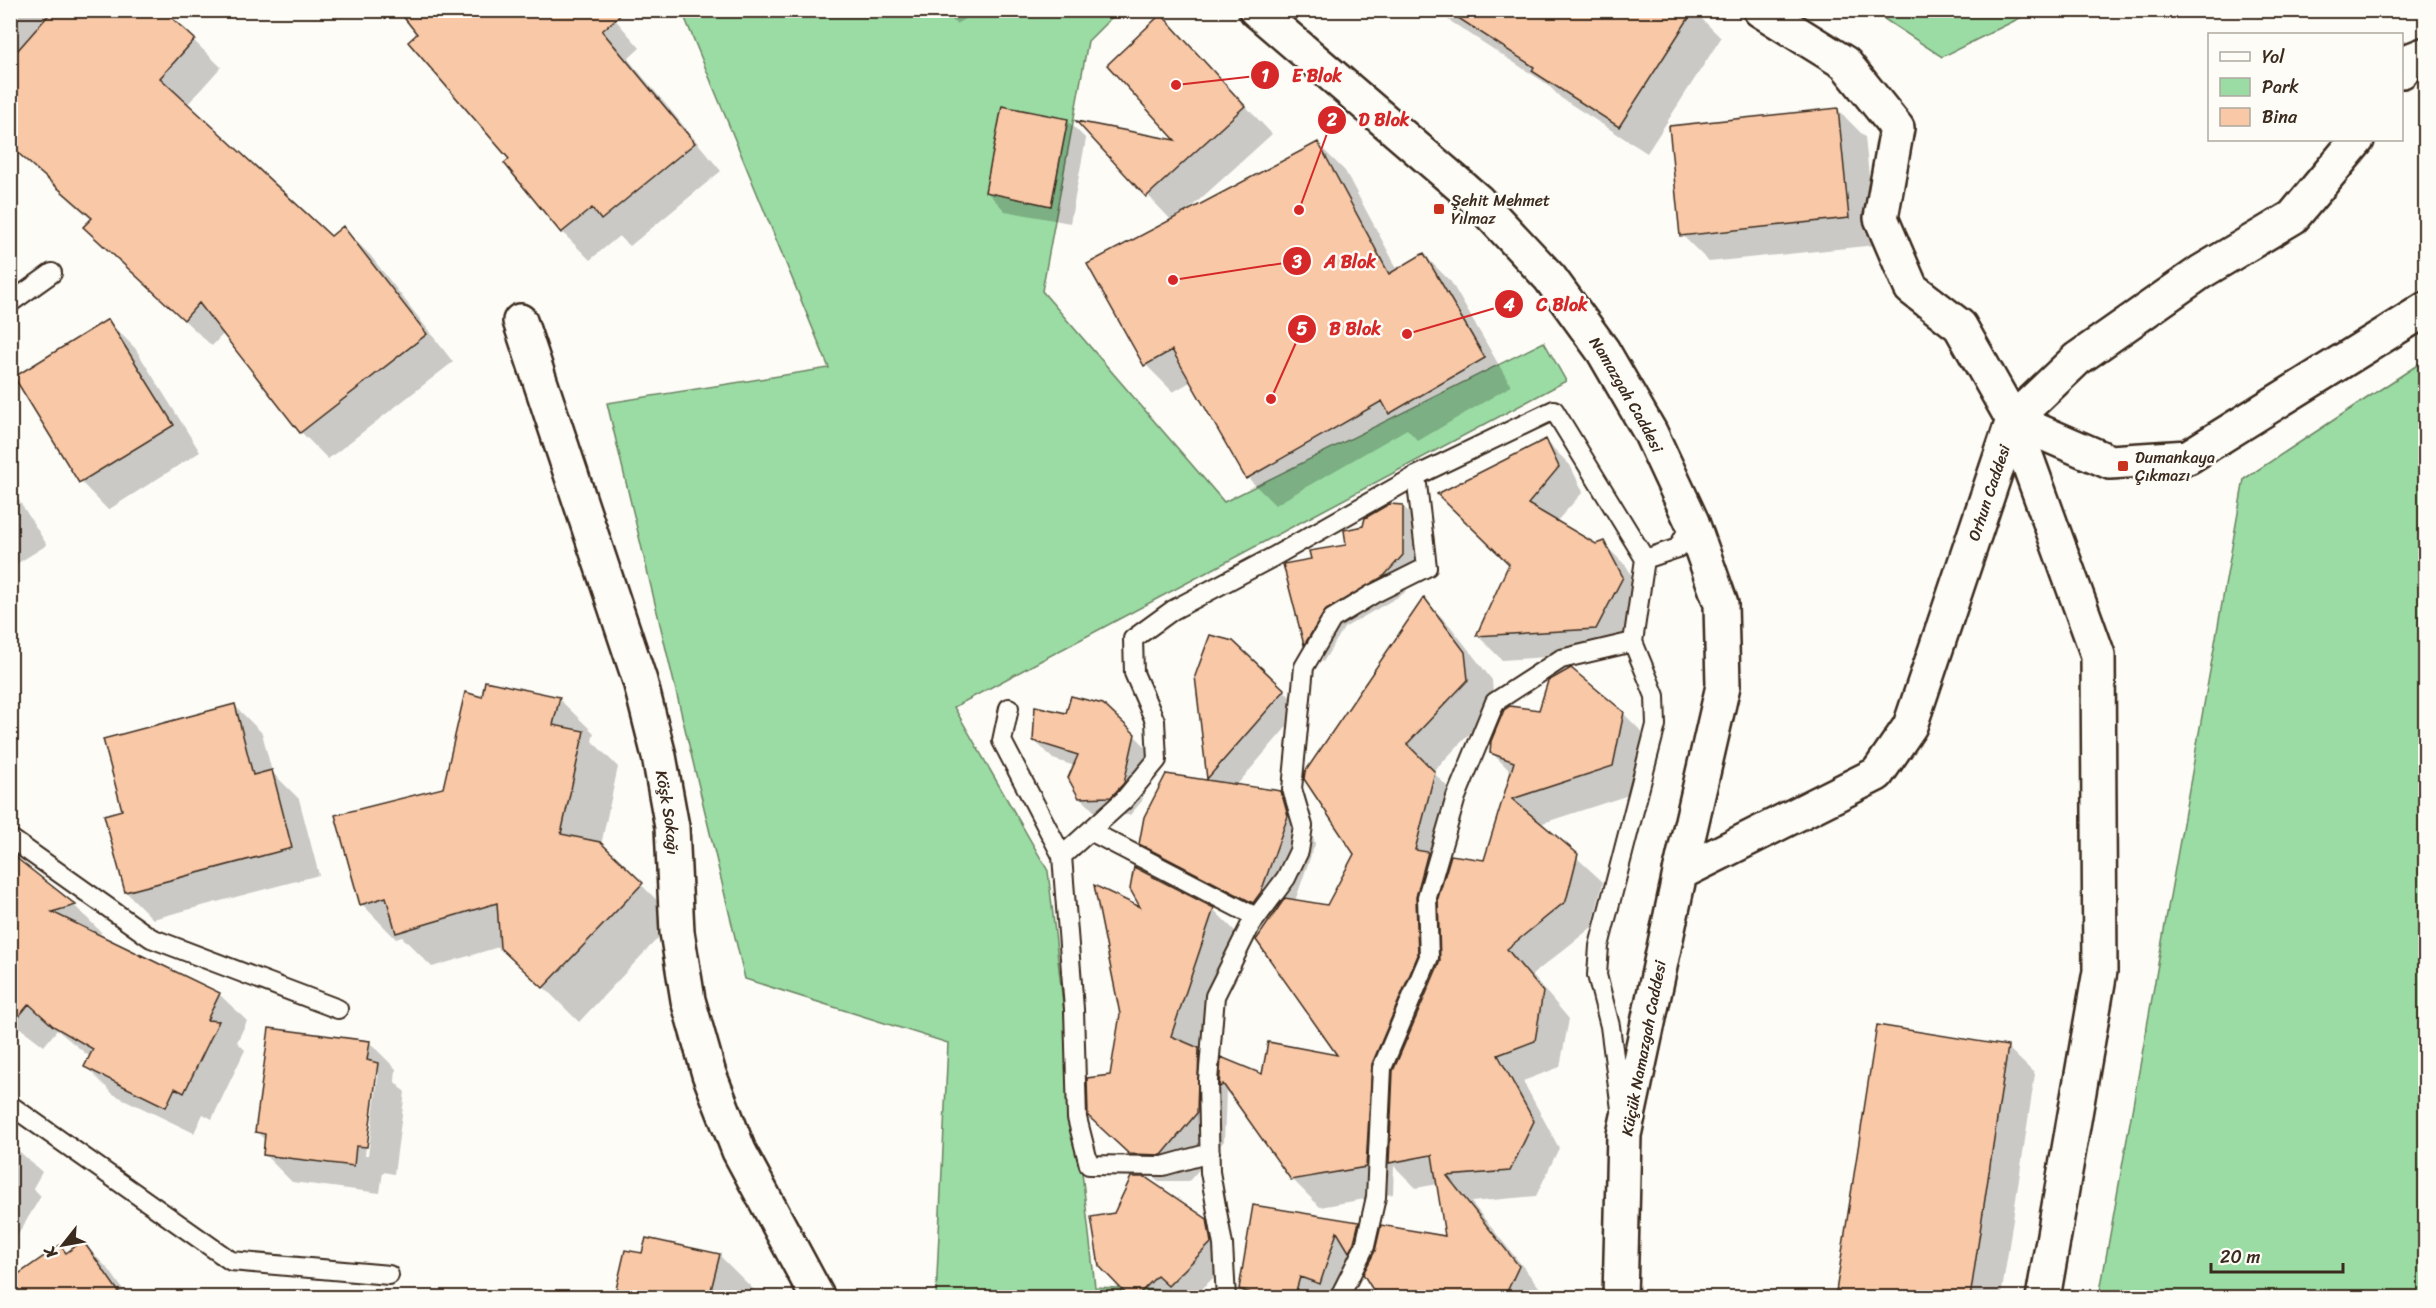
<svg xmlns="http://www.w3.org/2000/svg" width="2436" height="1308" viewBox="0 0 2436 1308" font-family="Sriracha,sans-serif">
	<rect width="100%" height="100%" fill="#fdfcf7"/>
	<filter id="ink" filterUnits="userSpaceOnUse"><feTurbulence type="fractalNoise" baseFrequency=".0167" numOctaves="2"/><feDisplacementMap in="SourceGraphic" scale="12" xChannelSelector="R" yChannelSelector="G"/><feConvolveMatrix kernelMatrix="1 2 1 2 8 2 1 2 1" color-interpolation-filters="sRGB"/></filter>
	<g filter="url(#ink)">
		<!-- green -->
		<path fill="#9bdba4" stroke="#6b8261" stroke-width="1.5" d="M 682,11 L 1118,11 L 1088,41 L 1042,291 L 1224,502 L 1544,342 L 1566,381 L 954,707 L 1048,871 L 1095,1287 L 1320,1297 L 936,1297 L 948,1043 L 745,979 L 607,403 L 829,368 Z
			M 1872,11 L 2034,11 L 1942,57 Z
			M 2425,360 L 2425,1297 L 2099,1297 L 2244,479 Z"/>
		<!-- shadow -->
		<path fill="#0003" fill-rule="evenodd" d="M 10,10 L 162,10 L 221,67 L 187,105 L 331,238 L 343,228 L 370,255 L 453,362 L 328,459 L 301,432 L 224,333 L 212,346 L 113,254 L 92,220 L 10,147 Z
			M 607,10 L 640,48 L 628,59 L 721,171 L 630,246 L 619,236 L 590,260 L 562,232 L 506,164 L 511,159 Z
			M 943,10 L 980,10 L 956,24 Z
			M 1433,10 L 1693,10 L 1721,38 L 1647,153 L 1561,98 L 1547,84 Z
			M 1161,17 L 1272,134 L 1186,212 L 1318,144 L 1345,171 L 1398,270 L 1424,255 L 1451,282 L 1511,386 L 1418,441 L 1407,429 L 1275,505 L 1248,478 L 1192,381 L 1173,392 L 1146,365 L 1089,265 L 1172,221 L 1080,123 L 1179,142 Z
			M 1838,110 L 1865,137 L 1876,245 L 1709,262 L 1682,235 Z
			M 1067,120 L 1086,139 L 1070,223 L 1005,211 L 987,192 Z
			M 108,321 L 135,348 L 200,452 L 108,510 L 81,482 L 16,378 Z
			M 1546,441 L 1570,465 L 1583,492 L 1556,522 L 1596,546 L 1603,543 L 1627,567 L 1646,602 L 1621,652 L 1502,660 L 1478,636 L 1511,564 Z
			M 10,486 L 47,545 L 10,568 Z
			M 1403,506 L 1421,525 L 1421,574 L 1403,594 L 1344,628 L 1323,662 L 1305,644 L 1285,565 L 1313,561 L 1348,547 Z
			M 1425,600 L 1451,627 L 1492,680 L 1494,708 L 1433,772 L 1461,801 L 1444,869 L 1447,873 L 1485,862 L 1512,773 L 1491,752 L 1540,711 L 1623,713 L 1649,739 L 1638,792 L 1540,824 L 1603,882 L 1592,927 L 1532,975 L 1569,1019 L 1560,1067 L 1523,1081 L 1559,1148 L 1536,1196 L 1471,1202 L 1544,1293 L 1541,1298 L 1380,1298 L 1368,1268 L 1363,1263 L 1351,1298 L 1249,1298 L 1240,1289 L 1254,1206 L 1358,1223 L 1378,1244 L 1447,1238 L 1438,1184 L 1416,1188 L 1394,1166 L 1393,1194 L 1320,1207 L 1292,1179 L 1242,1109 L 1226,1092 L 1224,1141 L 1189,1181 L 1157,1181 L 1090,1118 L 1111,1077 L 1144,911 L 1213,909 L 1240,936 L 1201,1053 L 1222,1073 L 1263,1076 L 1340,1057 L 1269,923 L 1168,871 L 1140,843 L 1213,782 L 1208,778 L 1197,676 L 1284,691 L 1302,709 L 1236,786 L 1280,792 L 1308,820 L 1315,844 L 1295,901 L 1328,907 L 1356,854 ZM 1439,1152 L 1439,1155 L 1416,1159 L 1416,1156 Z
			M 483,698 L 559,699 L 594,733 L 592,741 L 618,767 L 601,845 L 676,919 L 579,1022 L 502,946 L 432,967 L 402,937 L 396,939 L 362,904 L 445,789 Z
			M 235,706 L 262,733 L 272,772 L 299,799 L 319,875 L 153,919 L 126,892 L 124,811 Z
			M 1134,735 L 1153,754 L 1142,801 L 1130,815 L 1099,816 L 1080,797 L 1075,766 L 1053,759 L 1034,740 Z
			M 23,865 L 75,906 L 102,933 L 96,934 L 145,961 L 219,994 L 247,1021 L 237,1042 L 245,1050 L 212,1119 L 203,1114 L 194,1133 L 113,1094 L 86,1067 L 90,1057 L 57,1030 L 44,1046 L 10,1020 Z
			M 369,1042 L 396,1069 L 395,1082 L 405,1092 L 394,1174 L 383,1172 L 380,1193 L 292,1182 L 265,1155 L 266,1141 L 257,1132 ZM 376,1067 L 379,1070 L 368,1155 L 365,1155 Z
			M 2007,1047 L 2035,1074 L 2001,1298 L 1837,1298 Z
			M 10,1143 L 42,1172 L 33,1188 L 41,1196 L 10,1248 Z
			M 1115,1214 L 1206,1220 L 1225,1239 L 1229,1262 L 1193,1298 L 1182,1298 L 1177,1293 L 1172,1298 L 1133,1298 Z
			M 83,1243 L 110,1271 L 129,1298 L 10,1298 L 60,1247 L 68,1254 Z
			M 644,1255 L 719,1255 L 754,1290 L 752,1298 L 616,1298 Z"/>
		<!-- building -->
		<path fill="#f8c8a7" stroke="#3b2a1e" stroke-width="1.5" d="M 53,10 L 163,10 L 195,39 L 160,78 L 331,236 L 343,226 L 427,334 L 300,433 L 199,303 L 184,320 L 83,227 L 92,218 L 10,146 L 10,59 Z
			M 398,10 L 626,10 L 602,31 L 695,143 L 601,220 L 592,208 L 561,233 L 504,163 L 509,159 L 408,42 L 417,34 Z
			M 1446,10 L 1694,10 L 1619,127 L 1532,71 L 1534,67 Z
			M 1161,14 L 1245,106 L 1146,197 L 1076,121 L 1175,140 L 1107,65 Z
			M 1002,106 L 1068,119 L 1051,206 L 985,192 Z
			M 1838,108 L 1849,218 L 1680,236 L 1669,126 Z
			M 1318,142 L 1389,274 L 1424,253 L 1485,358 L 1389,414 L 1382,401 L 1246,479 L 1172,350 L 1144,366 L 1087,264 Z
			M 108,319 L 174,425 L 79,483 L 14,377 Z
			M 1546,439 L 1559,467 L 1528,504 L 1596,544 L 1604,541 L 1623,577 L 1596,629 L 1476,636 L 1509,564 L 1437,494 Z
			M 1389,504 L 1403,505 L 1403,555 L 1384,576 L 1326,610 L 1304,645 L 1283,564 L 1311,559 L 1309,551 L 1346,545 L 1344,530 L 1363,526 L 1365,518 Z
			M 1424,597 L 1465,652 L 1468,680 L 1407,744 L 1435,772 L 1415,850 L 1428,852 L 1416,897 L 1418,955 L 1372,1064 L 1366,1167 L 1291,1180 L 1223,1084 L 1219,1088 L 1221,1057 L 1262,1074 L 1268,1042 L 1337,1055 L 1256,940 L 1285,898 L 1327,905 L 1354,854 L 1304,779 L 1305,772 Z
			M 1210,635 L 1233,641 L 1285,690 L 1207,779 L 1195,676 Z
			M 1571,668 L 1624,712 L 1613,766 L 1512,799 L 1578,854 L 1566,901 L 1507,949 L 1543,992 L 1535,1041 L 1498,1055 L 1534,1121 L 1510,1171 L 1447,1176 L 1519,1266 L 1504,1298 L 1378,1298 L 1363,1274 L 1375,1251 L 1381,1225 L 1445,1236 L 1432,1155 L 1389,1163 L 1393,1071 L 1440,961 L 1438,898 L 1451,855 L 1484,860 L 1514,762 L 1490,753 L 1491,741 L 1504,710 L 1510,706 L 1539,710 L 1548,681 Z
			M 485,681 L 560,697 L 553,725 L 584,731 L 561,834 L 600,842 L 643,883 L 543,988 L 500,948 L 497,903 L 396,933 L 386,897 L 360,905 L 335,815 L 443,788 L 465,692 L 482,697 Z
			M 1071,696 L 1103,704 L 1135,734 L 1124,783 L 1111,797 L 1079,798 L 1068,778 L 1078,755 L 1033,741 L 1035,706 L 1066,713 Z
			M 235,704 L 253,775 L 272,770 L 292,848 L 125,892 L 104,815 L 122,810 L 103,739 Z
			M 1166,774 L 1281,791 L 1288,816 L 1261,892 L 1253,903 L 1139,844 L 1144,817 Z
			M 10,853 L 76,905 L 52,912 L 135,952 L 142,957 L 141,955 L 220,993 L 207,1020 L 219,1021 L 184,1093 L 175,1088 L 166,1107 L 84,1067 L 93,1049 L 53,1026 L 29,1004 L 10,1027 Z
			M 1134,867 L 1214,908 L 1171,1036 L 1199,1048 L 1197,1113 L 1162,1155 L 1129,1154 L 1088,1116 L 1087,1078 L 1110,1075 L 1120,1014 L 1094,885 L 1140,907 L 1130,889 Z
			M 1877,1025 L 2008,1046 L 1970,1298 L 1835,1298 Z
			M 269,1028 L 370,1041 L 367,1060 L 378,1063 L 367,1147 L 356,1146 L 354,1166 L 263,1155 L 265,1134 L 255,1132 Z
			M 1131,1177 L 1145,1177 L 1207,1219 L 1211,1243 L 1168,1286 L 1157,1276 L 1135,1298 L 1130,1298 L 1099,1266 L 1091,1217 L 1114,1213 Z
			M 1253,1205 L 1359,1222 L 1354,1242 L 1349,1252 L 1337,1232 L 1320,1284 L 1300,1277 L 1294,1298 L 1264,1298 L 1239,1289 Z
			M 646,1238 L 720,1254 L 709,1298 L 614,1298 L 625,1250 L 642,1253 Z
			M 83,1241 L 123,1298 L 10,1298 L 10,1280 L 60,1245 L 66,1253 Z"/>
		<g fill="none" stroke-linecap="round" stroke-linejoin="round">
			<!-- lane casing -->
			<g stroke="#3b2a1e" stroke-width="22">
				<path id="lane" d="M 10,303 L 52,273
					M 1645,559 L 1678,548 L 1692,522
					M 1009,708 L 1002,741 L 1062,856 L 1124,800 L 1157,760 L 1155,721 L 1134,673 L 1133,639 L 1173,610 L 1273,557 L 1416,476 L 1554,410 L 1645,559 L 1633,642 L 1655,696 L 1656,725 L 1599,946 L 1597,975 L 1610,1026 L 1621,1109
					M 1090,831 L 1256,917
					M 10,838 L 151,938 L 338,1009
					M 1062,856 L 1074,1009 L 1077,1118 L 1089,1165 L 1163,1166 L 1210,1153
					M 10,1105 L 231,1261 L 389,1275
					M 1226,1298 L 1223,1245 L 1210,1172 L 1208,1081 L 1215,996 L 1250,926 L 1286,878 L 1299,851 L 1303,826 L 1292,789 L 1304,667 L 1332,619 L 1373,594 L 1427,567 L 1416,476
					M 1339,1298 L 1365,1246 L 1376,1197 L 1382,1068 L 1429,957 L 1427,897 L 1456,797 L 1495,702 L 1561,659 L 1633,642"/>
			</g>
			<!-- street casing -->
			<g stroke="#3b2a1e" stroke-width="38">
				<g id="street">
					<path d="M 1760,10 L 1845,63 L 1897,128 L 1881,218 L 1911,288 L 1960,326 L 2013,420 L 2098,655 L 2100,971 L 2043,1298"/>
					<path d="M 2402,71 L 2408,61 L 2426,54"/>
					<path id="s1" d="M 520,321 L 640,681 L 659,756 L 672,827 L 677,932 L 688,1000 L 709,1074 L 739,1151 L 818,1298"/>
					<path d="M 2013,420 L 2110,462 L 2188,457 L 2426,309"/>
					<path id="s2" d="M 1680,873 L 1877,774 L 1910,726 L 2013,420 L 2077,359 L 2201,272 L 2293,217 L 2357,140"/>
				</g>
			</g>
			<!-- secondary casing -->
			<g stroke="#3b2a1e" stroke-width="38">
				<g id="secondary">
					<path id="s3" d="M 1256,10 L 1478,201 L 1550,278 L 1603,351 L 1650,432 L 1692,522 L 1721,604 L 1723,686 L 1680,873 L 1624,1135 L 1620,1298"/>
				</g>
			</g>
			<!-- lane -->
			<use href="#lane" stroke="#fdfcf7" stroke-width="18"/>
			<!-- street -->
			<use href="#street" stroke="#fdfcf7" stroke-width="33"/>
			<!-- secondary -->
			<use href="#secondary" stroke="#fdfcf7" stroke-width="33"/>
		</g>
	</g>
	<!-- markers -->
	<g fill="#c8321e" stroke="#fdfcf7" stroke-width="2">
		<rect x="1433" y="203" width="12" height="12" rx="3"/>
		<rect x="2117" y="460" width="12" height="12" rx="3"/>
	</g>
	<g text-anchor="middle" stroke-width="5" stroke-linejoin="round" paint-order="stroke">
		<!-- poi labels -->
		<g font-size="16" fill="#3b2a1e" stroke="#fdfcf7" text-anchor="start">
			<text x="1451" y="206">Şehit Mehmet<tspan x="1451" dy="18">Yılmaz</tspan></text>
			<text x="2135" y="463">Dumankaya<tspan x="2135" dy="18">Çıkmazı</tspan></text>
		</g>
		<!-- street labels -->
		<g font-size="16" fill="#3b2a1e" stroke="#fdfcf7">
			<text dy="6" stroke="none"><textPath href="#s3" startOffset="538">Namazgah Caddesi</textPath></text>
			<text dy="6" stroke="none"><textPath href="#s2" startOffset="525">Orhun Caddesi</textPath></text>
			<text dy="6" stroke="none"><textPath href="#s1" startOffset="514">Köşk Sokağı</textPath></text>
			<text transform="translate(1643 1048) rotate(-79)" y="6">Küçük Namazgah Caddesi</text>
		</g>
	</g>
	<!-- callouts -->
	<path fill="none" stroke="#d62828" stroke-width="2" d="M1176 85L1265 75M1299 210L1332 120M1173 280L1297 261M1407 334L1509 304M1271 399L1302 329"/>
	<g fill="#d62828" stroke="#fdfcf7" stroke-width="2">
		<circle cx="1176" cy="85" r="6"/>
		<circle cx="1299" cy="210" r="6"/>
		<circle cx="1173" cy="280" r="6"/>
		<circle cx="1407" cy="334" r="6"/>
		<circle cx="1271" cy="399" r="6"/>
		<circle cx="1265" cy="75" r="15"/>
		<circle cx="1332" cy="120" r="15"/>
		<circle cx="1297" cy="261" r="15"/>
		<circle cx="1509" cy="304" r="15"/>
		<circle cx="1302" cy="329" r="15"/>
	</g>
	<g font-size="18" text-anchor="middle" font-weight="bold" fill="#fff">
		<text x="1265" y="82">1</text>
		<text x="1332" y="126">2</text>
		<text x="1297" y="268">3</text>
		<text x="1509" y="311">4</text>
		<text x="1302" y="335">5</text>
	</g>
	<g font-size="18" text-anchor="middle" font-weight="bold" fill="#d62828" stroke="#fdfcf7" stroke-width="5" stroke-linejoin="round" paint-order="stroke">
		<text x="1317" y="82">E Blok</text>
		<text x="1384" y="126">D Blok</text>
		<text x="1350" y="268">A Blok</text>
		<text x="1562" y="311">C Blok</text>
		<text x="1355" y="335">B Blok</text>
	</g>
	<!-- margin -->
	<rect width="2436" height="1308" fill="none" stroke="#fdfcf7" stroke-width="36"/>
	<rect x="18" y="18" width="2400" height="1272" fill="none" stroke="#3b2a1e" stroke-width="2" filter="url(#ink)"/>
	<!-- legend -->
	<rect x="2208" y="33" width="195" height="108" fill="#fdfcf7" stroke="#afa8a0" stroke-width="1.5"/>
	<rect x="2220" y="52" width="30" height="9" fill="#fdfcf7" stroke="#afa8a0" stroke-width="1.5"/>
	<text x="2262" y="63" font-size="18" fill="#3b2a1e">Yol</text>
	<rect x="2220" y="78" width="30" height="18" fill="#9bdba4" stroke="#afa8a0" stroke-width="1.5"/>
	<text x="2262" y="93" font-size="18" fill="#3b2a1e">Park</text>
	<rect x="2220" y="108" width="30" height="18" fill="#f8c8a7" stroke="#afa8a0" stroke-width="1.5"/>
	<text x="2262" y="123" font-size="18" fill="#3b2a1e">Bina</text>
	<!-- north arrow -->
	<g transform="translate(63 1245) rotate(239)" stroke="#fdfcf7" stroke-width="4.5" paint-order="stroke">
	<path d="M0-4.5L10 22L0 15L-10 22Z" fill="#3b2a1e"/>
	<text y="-9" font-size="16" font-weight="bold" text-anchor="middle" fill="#3b2a1e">K</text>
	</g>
	<!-- scale -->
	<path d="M2211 1263v9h132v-9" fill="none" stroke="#3b2a1e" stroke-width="3"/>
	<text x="2220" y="1263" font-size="18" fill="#3b2a1e" stroke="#fdfcf7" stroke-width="4.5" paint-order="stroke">20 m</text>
</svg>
